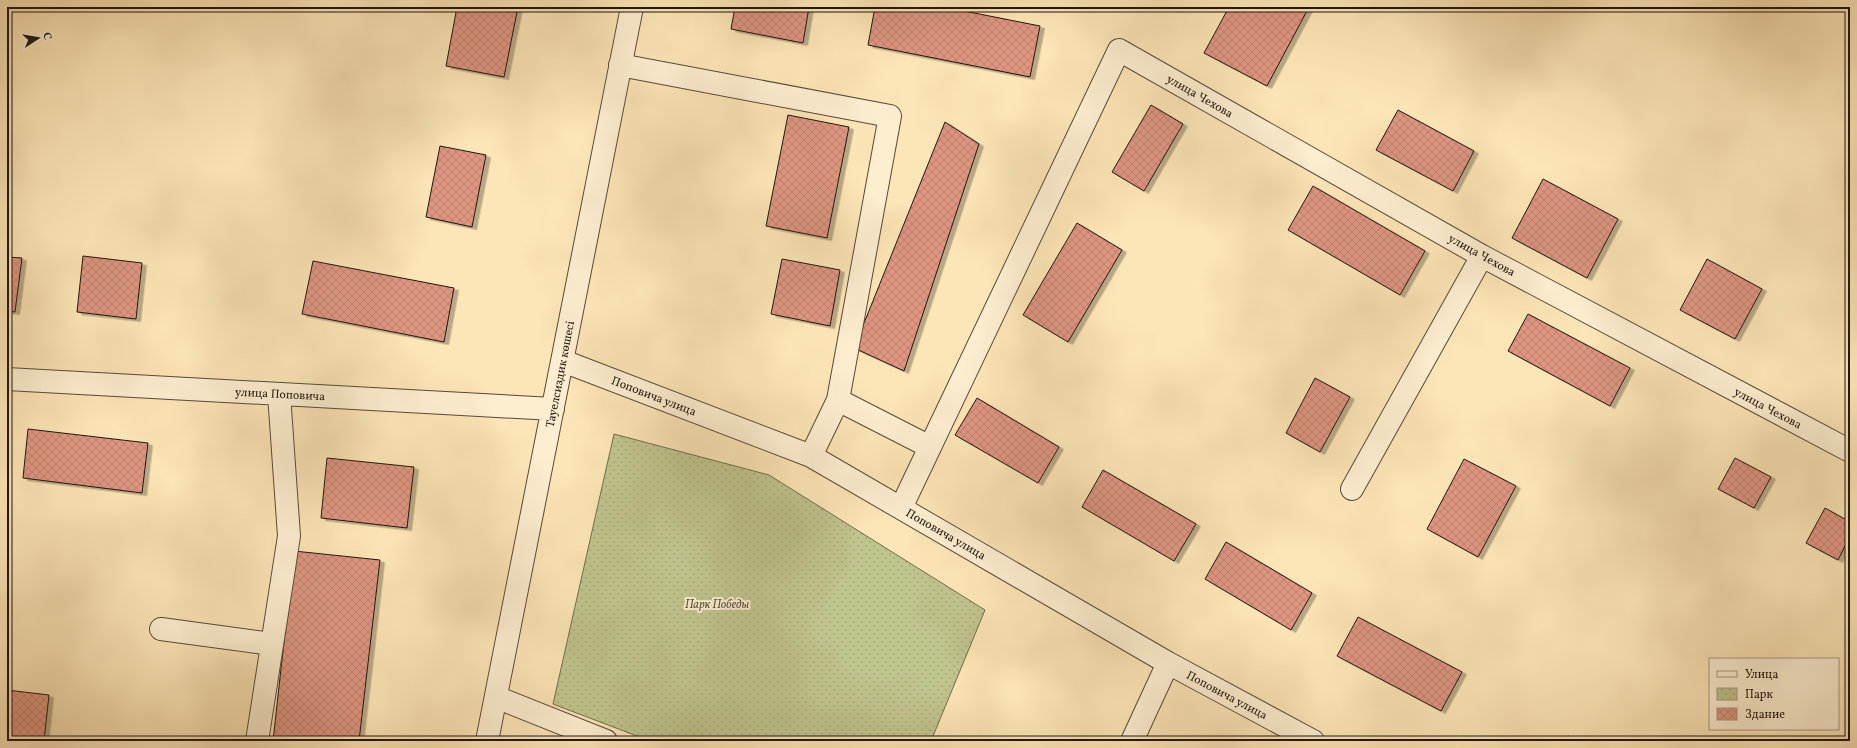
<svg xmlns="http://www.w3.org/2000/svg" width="1857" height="748" viewBox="0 0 1857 748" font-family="Vollkorn,serif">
	<defs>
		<pattern id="park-dots" width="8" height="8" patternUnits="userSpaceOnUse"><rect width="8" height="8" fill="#c0c48d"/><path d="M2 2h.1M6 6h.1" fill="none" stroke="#a5a878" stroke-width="1.8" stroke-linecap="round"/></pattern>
		<pattern id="building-cross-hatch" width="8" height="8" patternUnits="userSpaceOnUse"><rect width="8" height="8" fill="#de9681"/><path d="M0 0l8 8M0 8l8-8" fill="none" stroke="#be806e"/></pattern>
		<filter id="shadow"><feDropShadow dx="4.5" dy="2.5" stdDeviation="0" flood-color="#0004"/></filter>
	</defs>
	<rect width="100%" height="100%" fill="#fce5b6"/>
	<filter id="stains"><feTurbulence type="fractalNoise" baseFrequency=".005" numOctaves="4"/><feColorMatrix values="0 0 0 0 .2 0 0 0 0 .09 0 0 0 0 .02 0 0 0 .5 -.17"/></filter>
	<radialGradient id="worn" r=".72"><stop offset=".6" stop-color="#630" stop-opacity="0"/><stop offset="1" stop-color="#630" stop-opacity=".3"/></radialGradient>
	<!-- park -->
	<path fill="url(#park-dots)" stroke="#706c4d" d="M 614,434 L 769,475 L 985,610 L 931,741 L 650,741 L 553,704 Z"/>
	<!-- building -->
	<path fill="url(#building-cross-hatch)" stroke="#1f150d" filter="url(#shadow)" d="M 457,7 L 518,7 L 504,77 L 446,66 Z
		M 735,7 L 809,7 L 803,43 L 731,29 Z
		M 875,7 L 944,7 L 1040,26 L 1030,77 L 868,45 Z
		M 1229,7 L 1309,7 L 1267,86 L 1204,53 Z
		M 1151,105 L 1183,124 L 1144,191 L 1112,172 Z
		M 1398,110 L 1474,151 L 1453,191 L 1376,150 Z
		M 788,115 L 849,127 L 827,238 L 766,226 Z
		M 945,122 L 979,144 L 904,371 L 854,348 Z
		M 440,146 L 486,155 L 472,227 L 426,217 Z
		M 1543,179 L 1618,219 L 1587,278 L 1512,238 Z
		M 1313,186 L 1425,251 L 1400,295 L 1288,230 Z
		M 1077,223 L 1122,250 L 1068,342 L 1023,315 Z
		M 83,256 L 142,263 L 136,319 L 77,312 Z
		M 7,257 L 22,258 L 15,312 L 7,311 Z
		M 782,259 L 840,270 L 830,326 L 771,314 Z
		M 1707,259 L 1762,289 L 1735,339 L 1680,310 Z
		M 313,261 L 454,288 L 444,342 L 302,314 Z
		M 1528,314 L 1630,368 L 1610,406 L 1508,351 Z
		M 1315,378 L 1350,397 L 1320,452 L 1286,433 Z
		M 977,398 L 1059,447 L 1038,483 L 955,435 Z
		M 28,429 L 148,443 L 142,493 L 23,478 Z
		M 327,458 L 414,467 L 407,528 L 321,518 Z
		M 1735,458 L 1771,477 L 1754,508 L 1718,489 Z
		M 1464,459 L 1516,486 L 1478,557 L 1427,529 Z
		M 1103,470 L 1196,524 L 1174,561 L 1082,507 Z
		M 1825,508 L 1850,522 L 1850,536 L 1838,560 L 1806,543 Z
		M 1226,542 L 1312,593 L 1291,630 L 1205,579 Z
		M 294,551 L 380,560 L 359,741 L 273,741 Z
		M 1358,617 L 1462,672 L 1441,711 L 1337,656 Z
		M 7,690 L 49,695 L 44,741 L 7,741 Z
		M 1568,736 L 1577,741 L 1565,741 Z"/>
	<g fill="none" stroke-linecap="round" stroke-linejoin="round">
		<!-- minor casing -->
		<g stroke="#564937" stroke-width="24">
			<path id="minor" d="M 620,65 L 890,116 L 838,400 L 811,456
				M 563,361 L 811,456 L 1168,663 L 1313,741
				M 7,379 L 553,409
				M 838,400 L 930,447
				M 1352,489 L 1482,256
				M 901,508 L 1119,50 L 1482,256 L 1850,451
				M 161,629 L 272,644
				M 496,697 L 606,741
				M 257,741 L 289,536 L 279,394
				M 487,741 L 632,7
				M 1132,741 L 1168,663"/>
		</g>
		<!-- minor -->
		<use href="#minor" stroke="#fdeed0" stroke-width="22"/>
	</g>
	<g text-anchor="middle" stroke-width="4" stroke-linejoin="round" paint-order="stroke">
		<!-- street labels -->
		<g font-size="12" fill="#1f150d" stroke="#fdeed0">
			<text transform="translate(1200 96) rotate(30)" y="4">улица Чехова</text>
			<text transform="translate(1482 255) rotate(29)" y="4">улица Чехова</text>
			<text transform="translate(560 374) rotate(-79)" y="4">Тауелсиздик көшесі</text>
			<text transform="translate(280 394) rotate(3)" y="4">улица Поповича</text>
			<text transform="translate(654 396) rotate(21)" y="4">Поповича улица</text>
			<text transform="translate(1768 408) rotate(28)" y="4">улица Чехова</text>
			<text transform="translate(946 534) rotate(30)" y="4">Поповича улица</text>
			<text transform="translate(1227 695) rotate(28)" y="4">Поповича улица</text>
		</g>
		<!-- park labels -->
		<g font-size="12" font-style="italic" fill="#57523a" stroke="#fdeed0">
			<text x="717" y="608">Парк Победы</text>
		</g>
	</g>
	<!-- margin -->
	<rect width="1857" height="748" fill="none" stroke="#fce5b6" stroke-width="24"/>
	<rect x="8" y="8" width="1841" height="732" fill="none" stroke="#1f150d" stroke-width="2"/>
	<rect x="12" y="12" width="1833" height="724" fill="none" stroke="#1f150d"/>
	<!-- legend -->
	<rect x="1709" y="658" width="130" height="72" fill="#fdeed0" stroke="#a49782"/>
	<rect x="1717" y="671" width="20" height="6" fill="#fdeed0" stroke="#a49782"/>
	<text x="1745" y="678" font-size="12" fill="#1f150d">Улица</text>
	<rect x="1717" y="688" width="20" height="12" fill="url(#park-dots)" stroke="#a49782"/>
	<text x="1745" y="698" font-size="12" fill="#1f150d">Парк</text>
	<rect x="1717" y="708" width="20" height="12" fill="url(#building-cross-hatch)" stroke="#a49782"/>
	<text x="1745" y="718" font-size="12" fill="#1f150d">Здание</text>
	<!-- north arrow -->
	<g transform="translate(38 38) rotate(78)" stroke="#fdeed0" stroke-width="3" paint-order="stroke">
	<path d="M0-3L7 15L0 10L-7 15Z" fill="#1f150d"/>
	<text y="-6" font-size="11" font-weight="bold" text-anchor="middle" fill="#1f150d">С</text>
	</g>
	<rect width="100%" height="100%" filter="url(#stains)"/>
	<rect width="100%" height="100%" fill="url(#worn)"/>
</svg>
